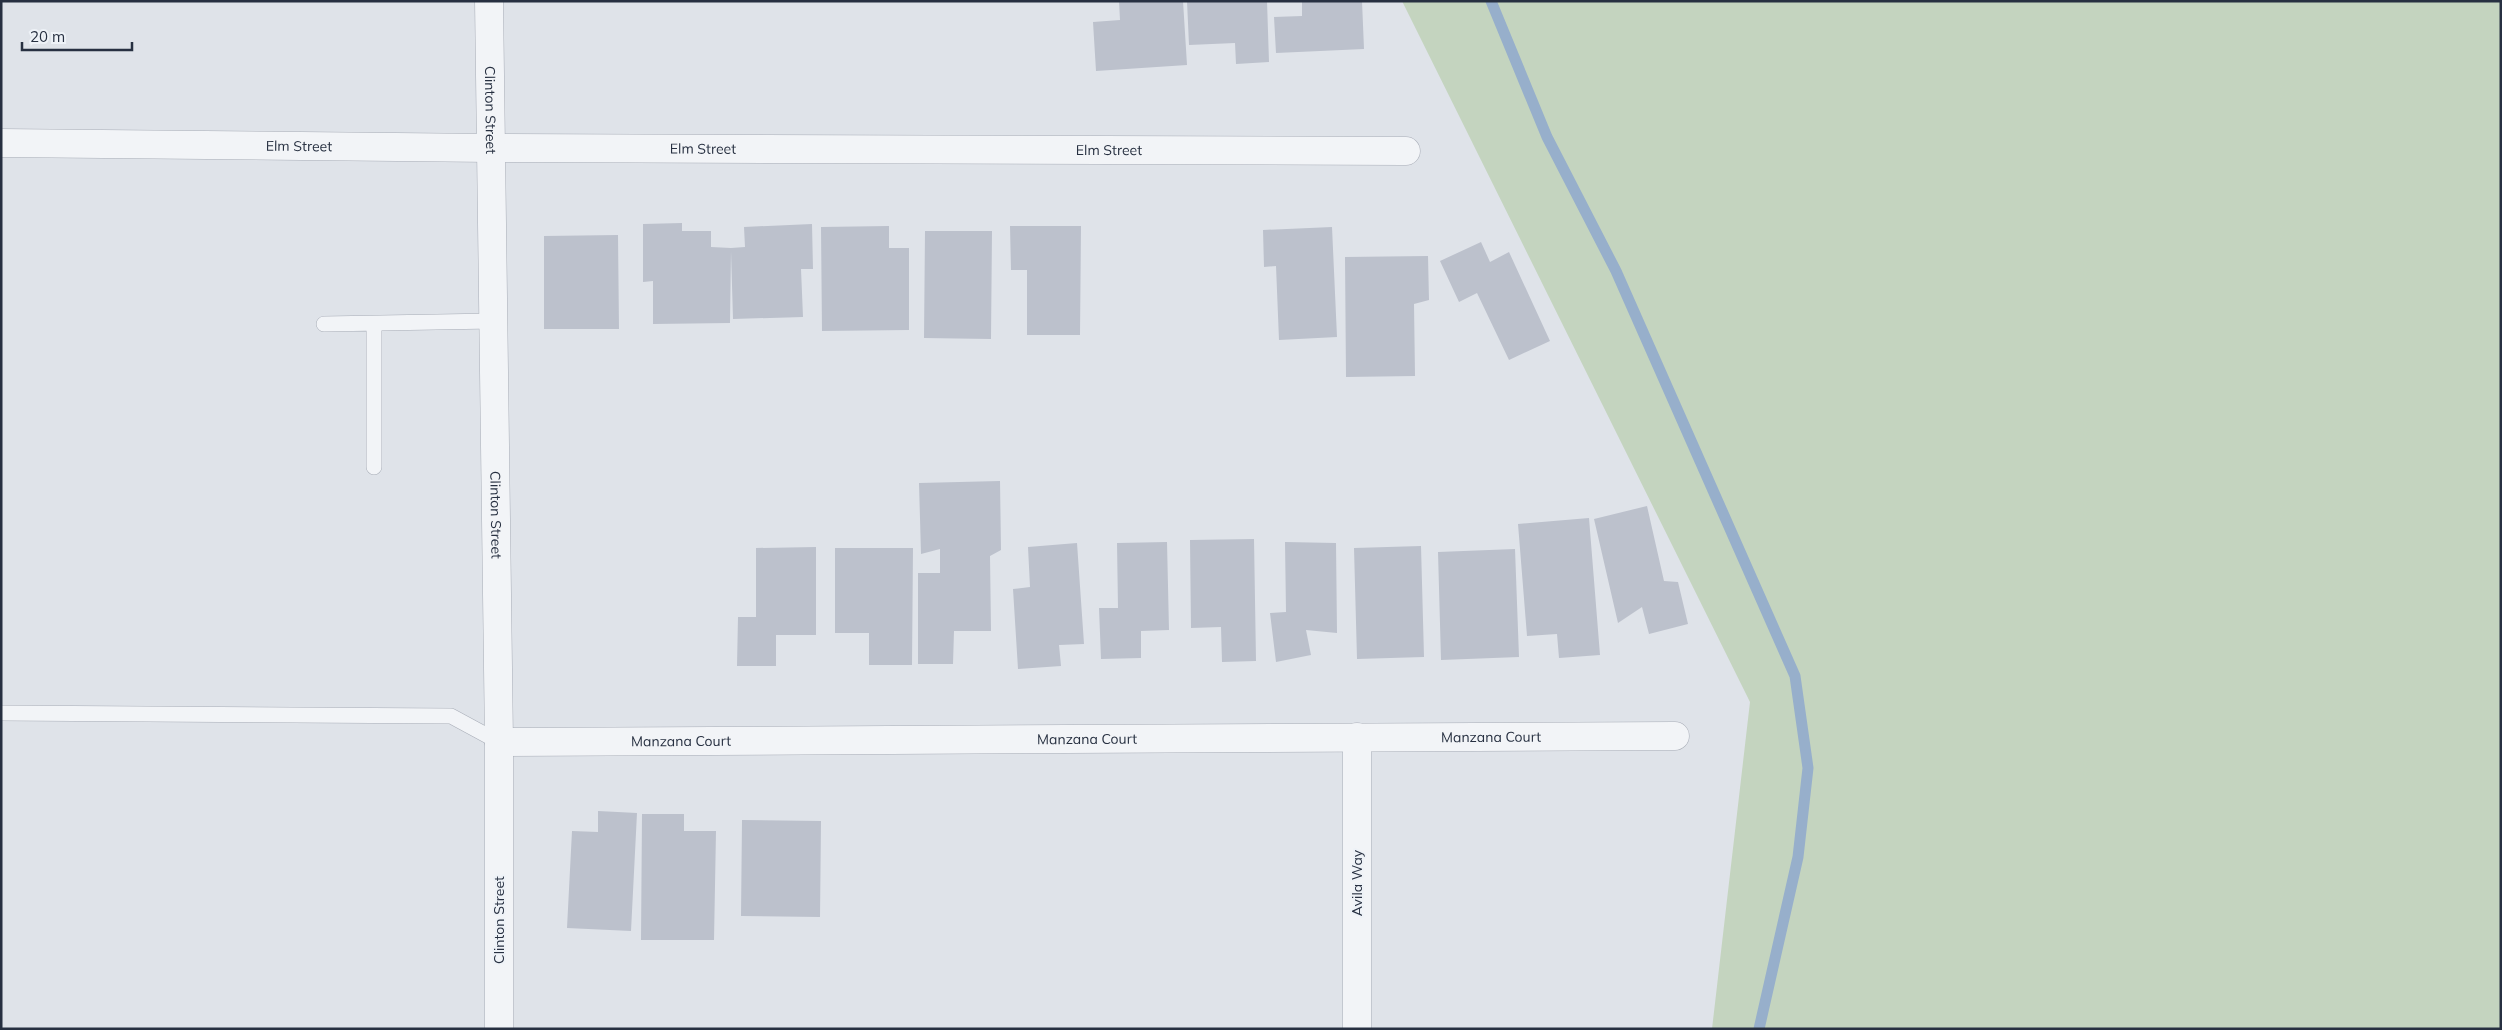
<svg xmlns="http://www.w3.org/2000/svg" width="2502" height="1030" viewBox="0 0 2502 1030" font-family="Mulish,sans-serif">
	<rect width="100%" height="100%" fill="#dfe3e9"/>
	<!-- green -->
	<path fill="#c4d4bf" d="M 1402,1 L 2501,1 L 2501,1029 L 1712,1029 L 1750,702 Z"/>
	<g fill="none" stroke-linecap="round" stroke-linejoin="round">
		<!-- stream -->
		<path stroke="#97afcb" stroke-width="11" d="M 1491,1 L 1547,137 L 1616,271 L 1795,676 L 1808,768 L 1798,857 L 1759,1029"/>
	</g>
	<!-- building -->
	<path fill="#bcc1cc" d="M 1119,1 L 1183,1 L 1187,65 L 1096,71 L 1093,22 L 1120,20 Z
		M 1187,1 L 1267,1 L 1269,62 L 1236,64 L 1235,43 L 1189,45 Z
		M 1302,1 L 1362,1 L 1364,49 L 1276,53 L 1274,17 L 1302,16 Z
		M 682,223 L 682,231 L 711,231 L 711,247 L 731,248 L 745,247 L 744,227 L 812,224 L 813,269 L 801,269 L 803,317 L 733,319 L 731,251 L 730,323 L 653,324 L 653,281 L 643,282 L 643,224 Z
		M 889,226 L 889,248 L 909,248 L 909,330 L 822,331 L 821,227 Z
		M 1010,226 L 1081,226 L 1080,335 L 1027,335 L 1027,270 L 1011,270 Z
		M 1332,227 L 1337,337 L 1279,340 L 1276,266 L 1264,267 L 1263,230 Z
		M 925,231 L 992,231 L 991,339 L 924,338 Z
		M 618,235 L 619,329 L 544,329 L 544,236 Z
		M 1481,242 L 1490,262 L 1509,252 L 1550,341 L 1509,360 L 1477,293 L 1459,302 L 1440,261 Z
		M 1428,256 L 1429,300 L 1414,304 L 1415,376 L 1346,377 L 1345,257 Z
		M 1000,481 L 1001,550 L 990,556 L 991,631 L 954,631 L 953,664 L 918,664 L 918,573 L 940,573 L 940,549 L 921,554 L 919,483 Z
		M 1647,506 L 1664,581 L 1678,582 L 1688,624 L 1649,634 L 1642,607 L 1618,623 L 1594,519 Z
		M 1589,518 L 1600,655 L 1559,658 L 1557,634 L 1527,636 L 1518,524 Z
		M 1254,539 L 1256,661 L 1222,662 L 1221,627 L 1191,628 L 1190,540 Z
		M 1167,542 L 1169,630 L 1141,631 L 1141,658 L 1101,659 L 1099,608 L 1118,608 L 1117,543 Z
		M 1285,542 L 1336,543 L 1337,633 L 1306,630 L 1311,655 L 1276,662 L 1270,613 L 1286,612 Z
		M 1077,543 L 1084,644 L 1059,645 L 1061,666 L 1018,669 L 1013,589 L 1030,587 L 1028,547 Z
		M 1421,546 L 1424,657 L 1357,659 L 1354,548 Z
		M 816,547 L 816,635 L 776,635 L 776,666 L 737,666 L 738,617 L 756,617 L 756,548 Z
		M 835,548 L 913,548 L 912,665 L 869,665 L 869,633 L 835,633 Z
		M 1515,549 L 1519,657 L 1441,660 L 1438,552 Z
		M 598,811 L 637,813 L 631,931 L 567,928 L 572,831 L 598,832 Z
		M 642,814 L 684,814 L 684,831 L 716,831 L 714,940 L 641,940 Z
		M 742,820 L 821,821 L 820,917 L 741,916 Z"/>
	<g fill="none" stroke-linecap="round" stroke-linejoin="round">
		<!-- service casing -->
		<g stroke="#a8adb7" stroke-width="16">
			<path id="service" d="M 324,324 L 493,321
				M 374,467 L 374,324
				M 1,713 L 451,716 L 499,742"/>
		</g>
		<!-- minor casing -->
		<g stroke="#a8adb7" stroke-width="29">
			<g id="minor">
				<path id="s1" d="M 1,143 L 491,148 L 1406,151"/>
				<path id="s2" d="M 499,742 L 1675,736"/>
				<path d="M 1357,1029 L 1357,737"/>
			</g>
		</g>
		<!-- tertiary casing -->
		<g stroke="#a8adb7" stroke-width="29">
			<g id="tertiary">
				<path id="s3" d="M 489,1 L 499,742 L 499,1029"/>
			</g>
		</g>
		<!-- service -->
		<use href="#service" stroke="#f2f4f7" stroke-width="15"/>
		<!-- minor -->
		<use href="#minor" stroke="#f2f4f7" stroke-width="28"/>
		<!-- tertiary -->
		<use href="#tertiary" stroke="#f2f4f7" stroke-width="28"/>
	</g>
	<g text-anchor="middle" stroke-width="4" stroke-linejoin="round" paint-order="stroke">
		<!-- street labels -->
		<g font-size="14" fill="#273041" stroke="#eef2f7">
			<text dy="5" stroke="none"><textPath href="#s3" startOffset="109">Clinton Street</textPath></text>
			<text dy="5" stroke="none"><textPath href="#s1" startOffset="298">Elm Street</textPath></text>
			<text dy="5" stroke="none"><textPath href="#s1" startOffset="702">Elm Street</textPath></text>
			<text dy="5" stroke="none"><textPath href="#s1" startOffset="1108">Elm Street</textPath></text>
			<text dy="5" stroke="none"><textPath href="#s3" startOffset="514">Clinton Street</textPath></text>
			<text dy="5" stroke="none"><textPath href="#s2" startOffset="992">Manzana Court</textPath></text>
			<text dy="5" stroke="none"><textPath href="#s2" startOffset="588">Manzana Court</textPath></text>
			<text dy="5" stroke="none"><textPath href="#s2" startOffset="182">Manzana Court</textPath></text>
			<text transform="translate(1357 883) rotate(-90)" y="5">Avila Way</text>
			<text transform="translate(499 920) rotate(-90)" y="5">Clinton Street</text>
		</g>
	</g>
	<!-- border -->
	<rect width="2502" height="1030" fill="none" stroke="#273041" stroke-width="5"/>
	<!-- scale -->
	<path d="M22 42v8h110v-8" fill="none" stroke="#273041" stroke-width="2.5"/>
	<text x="30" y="42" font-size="15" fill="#273041" stroke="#eef2f7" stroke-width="4" paint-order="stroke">20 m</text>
</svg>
